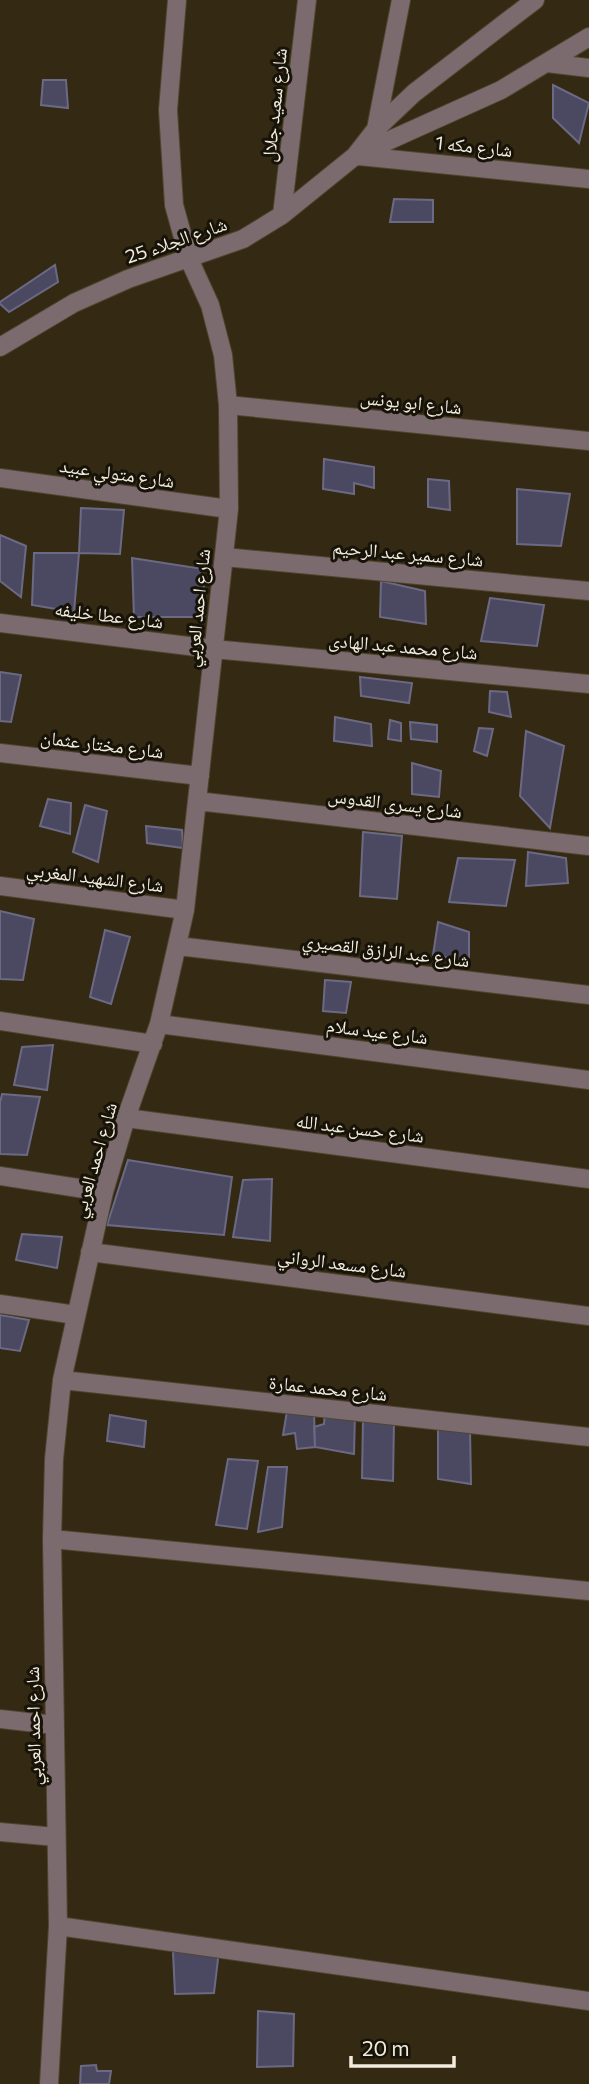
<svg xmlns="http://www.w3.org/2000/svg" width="589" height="2084" viewBox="0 0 589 2084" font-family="Commissioner,'Noto Naskh Arabic',sans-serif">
	<rect width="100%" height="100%" fill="#342a13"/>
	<!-- building -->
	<path fill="#4b4962" stroke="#6b6983" stroke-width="2" d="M 43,80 L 66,80 L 68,108 L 41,105 Z
		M 553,85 L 589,103 L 579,143 L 553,118 Z
		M 394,199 L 433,200 L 433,222 L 390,222 Z
		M 55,265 L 58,282 L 9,312 L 0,304 L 0,302 Z
		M 324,459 L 374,467 L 374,488 L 354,483 L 354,494 L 323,489 Z
		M 428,479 L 449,481 L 450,510 L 428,507 Z
		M 517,489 L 570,494 L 561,546 L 517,544 Z
		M 81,508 L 124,510 L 120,554 L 79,553 Z
		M 0,535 L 26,546 L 21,597 L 0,581 Z
		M 34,553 L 79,553 L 74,612 L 32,605 Z
		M 132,558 L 203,569 L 205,617 L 134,617 Z
		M 381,581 L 425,591 L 426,624 L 380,617 Z
		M 490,598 L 544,605 L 537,646 L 481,641 Z
		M 0,672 L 21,675 L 11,722 L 0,721 Z
		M 360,677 L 412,683 L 409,703 L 361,696 Z
		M 490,691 L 507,692 L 511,717 L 489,712 Z
		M 335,717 L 371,724 L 372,746 L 334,741 Z
		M 390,720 L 401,723 L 401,741 L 388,739 Z
		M 410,722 L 437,725 L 437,742 L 411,739 Z
		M 479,728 L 493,729 L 487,756 L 474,751 Z
		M 526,731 L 564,746 L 550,828 L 520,796 Z
		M 412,763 L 441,771 L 439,797 L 412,794 Z
		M 48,799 L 71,803 L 70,834 L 40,826 Z
		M 85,805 L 107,811 L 98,862 L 73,852 Z
		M 146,826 L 182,830 L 183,848 L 147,843 Z
		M 363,832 L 402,836 L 397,899 L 360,896 Z
		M 528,852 L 566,858 L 568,883 L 526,886 Z
		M 458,858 L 515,860 L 506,906 L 449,902 Z
		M 0,911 L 34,919 L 23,980 L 0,979 Z
		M 438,922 L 469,932 L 469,961 L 433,955 Z
		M 105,930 L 130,937 L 111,1004 L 90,997 Z
		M 325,980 L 351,982 L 346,1013 L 323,1011 Z
		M 53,1045 L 47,1090 L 14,1085 L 22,1047 Z
		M 2,1094 L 40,1097 L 27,1155 L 0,1154 L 0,1103 Z
		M 128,1160 L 232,1177 L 224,1235 L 107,1225 Z
		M 272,1179 L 270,1241 L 233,1237 L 243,1180 Z
		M 22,1234 L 62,1237 L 57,1268 L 16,1260 Z
		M 0,1315 L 29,1320 L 20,1351 L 0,1348 Z
		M 325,1409 L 355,1412 L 354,1454 L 315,1447 L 314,1427 L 324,1424 Z
		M 287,1411 L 314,1411 L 315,1447 L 297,1449 L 295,1433 L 283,1435 Z
		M 110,1415 L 146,1421 L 144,1447 L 107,1441 Z
		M 363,1419 L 394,1421 L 393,1481 L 362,1478 Z
		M 438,1426 L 470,1429 L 471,1484 L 438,1479 Z
		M 228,1459 L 258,1461 L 247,1529 L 216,1525 Z
		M 268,1467 L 287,1467 L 282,1527 L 258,1532 Z
		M 220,1942 L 214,1993 L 175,1994 L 173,1952 Z
		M 258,2011 L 294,2014 L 293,2066 L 257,2067 Z
		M 96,2065 L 97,2071 L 111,2071 L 109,2084 L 80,2084 L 81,2066 Z"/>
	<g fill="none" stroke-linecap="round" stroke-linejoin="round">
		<!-- street casing -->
		<g stroke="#4f452f" stroke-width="20">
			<path id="street" d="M 547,63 L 589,68
				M 376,129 L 401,0
				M 359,154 L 501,90 L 589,37
				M 359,156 L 589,179
				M 282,215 L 307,0
				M 0,347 L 74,303 L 128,279 L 243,239 L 282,215 L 355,156 L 376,129 L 414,93 L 535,0
				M 228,405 L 589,441
				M 0,478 L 229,509
				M 224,557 L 589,591
				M 0,623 L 213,649 L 589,684
				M 0,753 L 200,776
				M 197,801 L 589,846
				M 0,886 L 185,910
				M 178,946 L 589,995
				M 0,1021 L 153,1044
				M 159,1024 L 589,1080
				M 126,1118 L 589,1179
				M 0,1176 L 104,1192
				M 90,1252 L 589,1316
				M 0,1304 L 76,1315
				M 62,1380 L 589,1437
				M 52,1539 L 589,1591
				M 0,1719 L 54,1725
				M 0,1832 L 56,1837
				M 58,1926 L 589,2001
				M 49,2084 L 58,1926 L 52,1539 L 54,1459 L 62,1380 L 104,1192 L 126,1118 L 159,1024 L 185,910 L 229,509 L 228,405 L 223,355 L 210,305 L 189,259 L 174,205 L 168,110 L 177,0"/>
		</g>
		<!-- street -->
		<use href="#street" stroke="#7c6b6e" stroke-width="18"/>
	</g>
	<g text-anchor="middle" stroke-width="6" stroke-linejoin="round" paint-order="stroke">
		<!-- street labels -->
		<g font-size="19" fill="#f2ecde" stroke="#181309">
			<text transform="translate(274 105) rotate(-84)" y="7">شارع سعيد جلال</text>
			<text transform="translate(474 146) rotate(6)" y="7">شارع مكه 1</text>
			<text transform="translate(176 240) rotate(-19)" y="7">شارع الجلاء 25</text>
			<text transform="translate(411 402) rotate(6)" y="7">شارع ابو يونس</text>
			<text transform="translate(117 473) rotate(8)" y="7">شارع متولي عبيد</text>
			<text transform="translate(408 553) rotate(5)" y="7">شارع سمير عبد الرحيم</text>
			<text transform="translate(197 608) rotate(-84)" y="7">شارع احمد العربي</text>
			<text transform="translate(109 615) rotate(7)" y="7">شارع عطا خليفه</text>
			<text transform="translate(403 646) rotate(5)" y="7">شارع محمد عبد الهادى</text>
			<text transform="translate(102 744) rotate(7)" y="7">شارع مختار عثمان</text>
			<text transform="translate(395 803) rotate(7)" y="7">شارع يسرى القدوس</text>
			<text transform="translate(95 877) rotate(7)" y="7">شارع الشهيد المغربي</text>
			<text transform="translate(386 950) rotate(7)" y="7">شارع عبد الرازق القصيري</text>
			<text transform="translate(377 1031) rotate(7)" y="7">شارع عيد سلام</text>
			<text transform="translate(360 1128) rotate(7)" y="7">شارع حسن عبد الله</text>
			<text transform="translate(94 1160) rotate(-74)" y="7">شارع احمد العربي</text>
			<text transform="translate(342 1263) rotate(7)" y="7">شارع مسعد الرواني</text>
			<text transform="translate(328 1388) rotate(6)" y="7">شارع محمد عمارة</text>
			<text transform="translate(33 1726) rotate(-91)" y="7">شارع احمد العربي</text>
		</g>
	</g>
	<!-- scale -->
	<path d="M351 2056v10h103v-10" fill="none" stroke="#f2ecde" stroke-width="3.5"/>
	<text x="362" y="2056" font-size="21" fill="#f2ecde" stroke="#181309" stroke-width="5" paint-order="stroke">20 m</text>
</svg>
